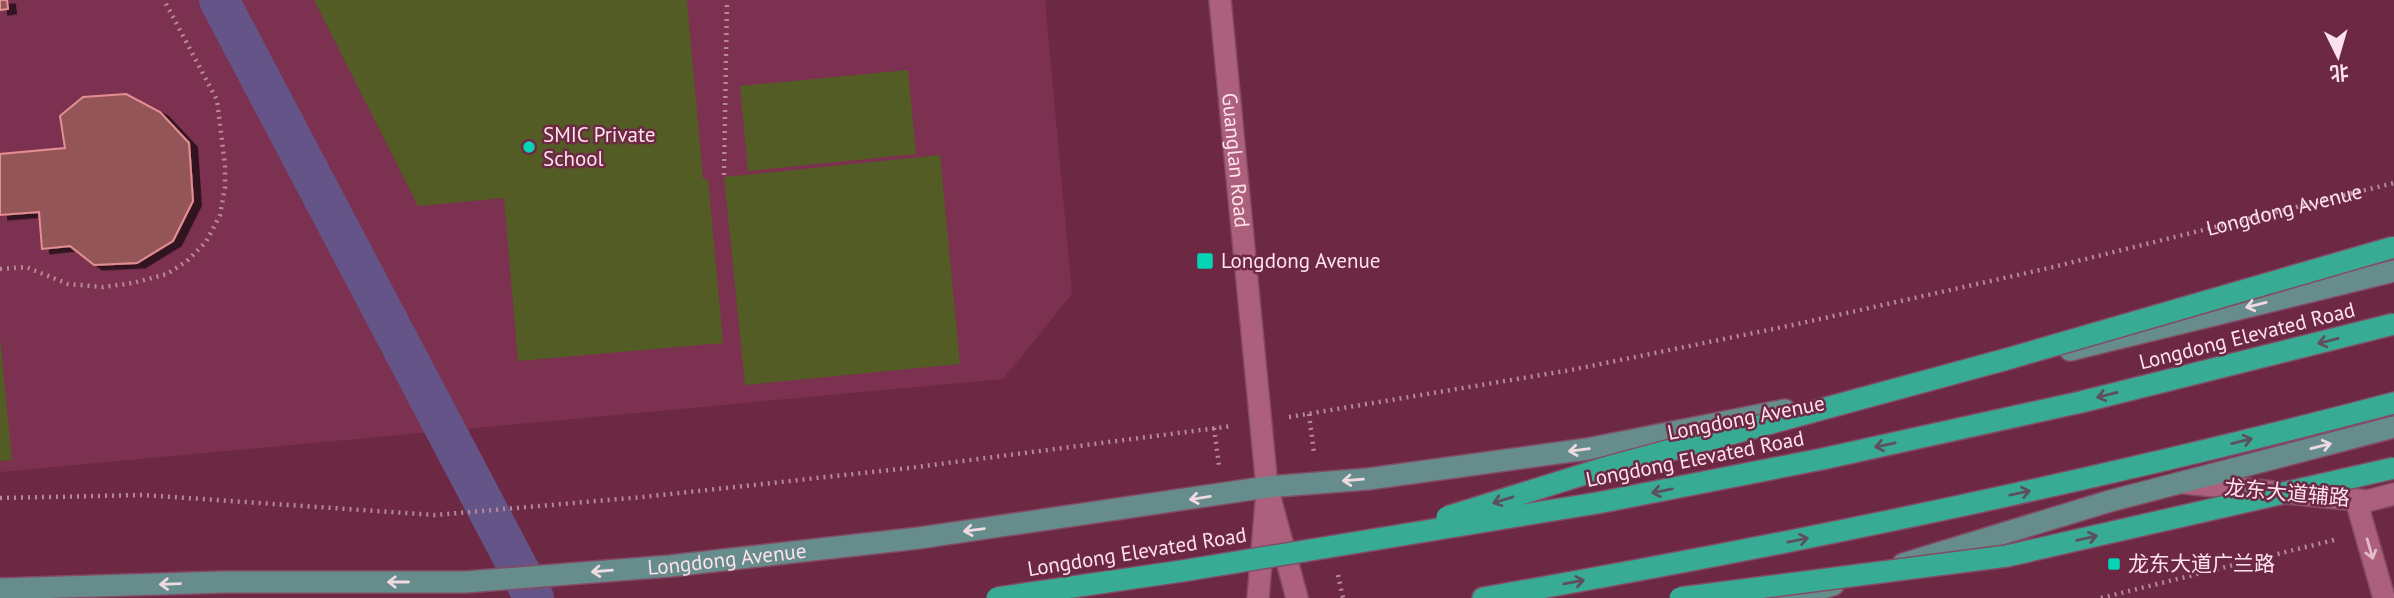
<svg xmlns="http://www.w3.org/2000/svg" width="2394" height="598" viewBox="0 0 2394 598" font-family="'PT Sans','Noto Sans SC',sans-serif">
	<defs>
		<filter id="shadow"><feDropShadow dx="8" dy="4.5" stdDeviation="0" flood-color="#0009"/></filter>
	</defs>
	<rect width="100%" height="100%" fill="#6d2844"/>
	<!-- built -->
	<path fill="#7c3150" d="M 0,0 L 1045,0 L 1072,294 L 1003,379 L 0,472 Z"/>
	<!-- green -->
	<path fill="#535c24" d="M 314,0 L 687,0 L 703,179 L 708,179 L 723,343 L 518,361 L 504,198 L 418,206 Z
		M 908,70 L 916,154 L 748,171 L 740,86 Z
		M 940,155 L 960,364 L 745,385 L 724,177 Z
		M 0,337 L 12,460 L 0,461 Z"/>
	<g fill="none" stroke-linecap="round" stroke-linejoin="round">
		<!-- canal -->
		<path stroke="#645488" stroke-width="40" d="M 219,0 L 534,598"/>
	</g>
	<!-- building -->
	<path fill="#945558" stroke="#e38f92" stroke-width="2" filter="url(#shadow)" d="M 0,0 L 7,0 L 8,9 L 0,10 Z
		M 126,94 L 160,112 L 189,143 L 193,201 L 173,241 L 137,263 L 94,265 L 70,246 L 42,249 L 39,212 L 0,215 L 0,154 L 65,148 L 60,116 L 83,97 Z"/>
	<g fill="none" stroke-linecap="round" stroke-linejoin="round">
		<!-- minor casing -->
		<g stroke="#834b65" stroke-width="24">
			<g id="minor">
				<path id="s2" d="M 1220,0 L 1267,487 L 1297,598"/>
				<path d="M 2184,483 L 2367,501 L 2394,494"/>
				<path d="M 2356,500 L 2384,598"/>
				<path d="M 1258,598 L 1266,503"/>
			</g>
		</g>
		<!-- major casing -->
		<g stroke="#834b65" stroke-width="24">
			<g id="major">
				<path d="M 2070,350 L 2394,271"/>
				<path d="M 1903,564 L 2110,501 L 2394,427"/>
				<path id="s3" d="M 0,589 L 223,582 L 466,582 L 670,566 L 919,538 L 1267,487 L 1368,479 L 1587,449 L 1785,410"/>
				<path d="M 1784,598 L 1833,585"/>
			</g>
		</g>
		<!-- highway casing -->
		<g stroke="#834b65" stroke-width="24">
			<path id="highway" d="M 1483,598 C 1789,545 2093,482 2394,403"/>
		</g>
		<!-- path -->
		<g stroke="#b7879a" stroke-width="4.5" stroke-dasharray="2 5" stroke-linecap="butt">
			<path d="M 724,175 L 727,0"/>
			<path d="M 0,269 L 26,267 L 68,284 L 103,287 L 133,283 L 167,274 L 187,261 L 206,242 L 220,215 L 225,187 L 225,165 L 217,100 L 164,0"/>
			<path d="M 1309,414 L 1314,453"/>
			<path id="s1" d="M 1289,417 L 1571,370 L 1793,325 L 2049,268 L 2394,183"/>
			<path d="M 1214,428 L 1219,465"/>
			<path d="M 0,498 L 143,495 L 435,515 L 643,497 L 909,468 L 1232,426"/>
			<path d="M 1338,575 L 1343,598"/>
			<path d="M 2101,598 L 2338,539"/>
		</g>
		<!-- minor -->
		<use href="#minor" stroke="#ac607c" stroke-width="21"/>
		<!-- major -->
		<use href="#major" stroke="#668d8b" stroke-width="21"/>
		<!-- highway -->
		<use href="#highway" stroke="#38ab95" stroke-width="21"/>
		<!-- highway-bridge casing -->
		<g stroke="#834b65" stroke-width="24" stroke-linecap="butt">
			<path id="highway-bridge" d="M 1447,517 L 1601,469 L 2007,359 L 2394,247
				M 997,598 L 1182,571 L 1597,503 L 1822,459 L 2081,402 L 2394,324
				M 1680,598 L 2007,556 L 2394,468"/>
		</g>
		<!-- highway-bridge -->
		<use href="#highway-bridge" stroke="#38ab95" stroke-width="21"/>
	</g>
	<!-- one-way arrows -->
	<defs><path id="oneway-shaft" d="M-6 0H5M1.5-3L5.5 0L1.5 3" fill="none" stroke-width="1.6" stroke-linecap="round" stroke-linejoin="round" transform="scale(1.75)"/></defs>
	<g stroke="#eedae1">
		<use href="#oneway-shaft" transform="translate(2256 305) rotate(166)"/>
		<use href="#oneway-shaft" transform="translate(2321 446) rotate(-14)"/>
		<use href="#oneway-shaft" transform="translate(1579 450) rotate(172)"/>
		<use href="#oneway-shaft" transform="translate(1353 480) rotate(175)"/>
		<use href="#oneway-shaft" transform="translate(1200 498) rotate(171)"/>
		<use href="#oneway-shaft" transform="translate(974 530) rotate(172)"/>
		<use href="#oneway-shaft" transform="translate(602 571) rotate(175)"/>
		<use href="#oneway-shaft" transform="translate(398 582) rotate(-180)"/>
		<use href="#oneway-shaft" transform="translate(170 584) rotate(178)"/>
	</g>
	<g stroke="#5d4f5c">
		<use href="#oneway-shaft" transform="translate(2328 341) rotate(166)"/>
		<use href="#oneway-shaft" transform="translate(2107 395) rotate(166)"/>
		<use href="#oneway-shaft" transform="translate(2242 441) rotate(-14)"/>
		<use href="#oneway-shaft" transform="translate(1885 445) rotate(168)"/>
		<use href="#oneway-shaft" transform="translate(1662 491) rotate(169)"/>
		<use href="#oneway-shaft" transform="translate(2020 493) rotate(-12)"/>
		<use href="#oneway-shaft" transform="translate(1503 500) rotate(163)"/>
		<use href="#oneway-shaft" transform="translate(2087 538) rotate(-13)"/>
		<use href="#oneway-shaft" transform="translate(1798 540) rotate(-11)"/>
		<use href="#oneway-shaft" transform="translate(1574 582) rotate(-10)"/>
	</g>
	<use stroke="#e5bbca" href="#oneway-shaft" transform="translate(2370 549) rotate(74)"/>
	<!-- markers -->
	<g fill="#03d5b6" stroke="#6d2844" stroke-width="2.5">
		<circle cx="529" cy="147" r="7"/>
		<rect x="1196" y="252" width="18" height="18" rx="3.5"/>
		<rect x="2107" y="557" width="14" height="14" rx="3.5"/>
	</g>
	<g text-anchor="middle" stroke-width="5" stroke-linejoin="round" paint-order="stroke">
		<!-- poi labels -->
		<g font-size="21" fill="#fde2eb" stroke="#6d2844" text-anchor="start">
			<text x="543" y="142">SMIC Private<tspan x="543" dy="24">School</tspan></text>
			<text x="1221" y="268">Longdong Avenue</text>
			<text x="2128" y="571">龙东大道广兰路</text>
		</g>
		<!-- street labels -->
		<g font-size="21" fill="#fde2eb" stroke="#6d2844">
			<text dy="7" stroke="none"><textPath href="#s2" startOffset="161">Guanglan Road</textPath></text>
			<text dy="7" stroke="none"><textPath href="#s1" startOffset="1017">Longdong Avenue</textPath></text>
			<text transform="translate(2247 336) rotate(-14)" y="7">Longdong Elevated Road</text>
			<text transform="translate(1746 418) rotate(-11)" y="7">Longdong Avenue</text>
			<text transform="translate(1695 459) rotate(-11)" y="7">Longdong Elevated Road</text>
			<text transform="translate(2287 493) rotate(5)" y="7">龙东大道辅路</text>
			<text transform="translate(1137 552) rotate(-9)" y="7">Longdong Elevated Road</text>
			<text dy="7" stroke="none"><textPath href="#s3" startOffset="728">Longdong Avenue</textPath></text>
		</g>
	</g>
	<!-- north arrow -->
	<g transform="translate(2338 56) rotate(175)" stroke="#6d2844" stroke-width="5" paint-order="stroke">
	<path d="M0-5L12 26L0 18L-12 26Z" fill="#fde2eb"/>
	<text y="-10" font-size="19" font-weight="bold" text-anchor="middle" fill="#fde2eb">北</text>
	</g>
</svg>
